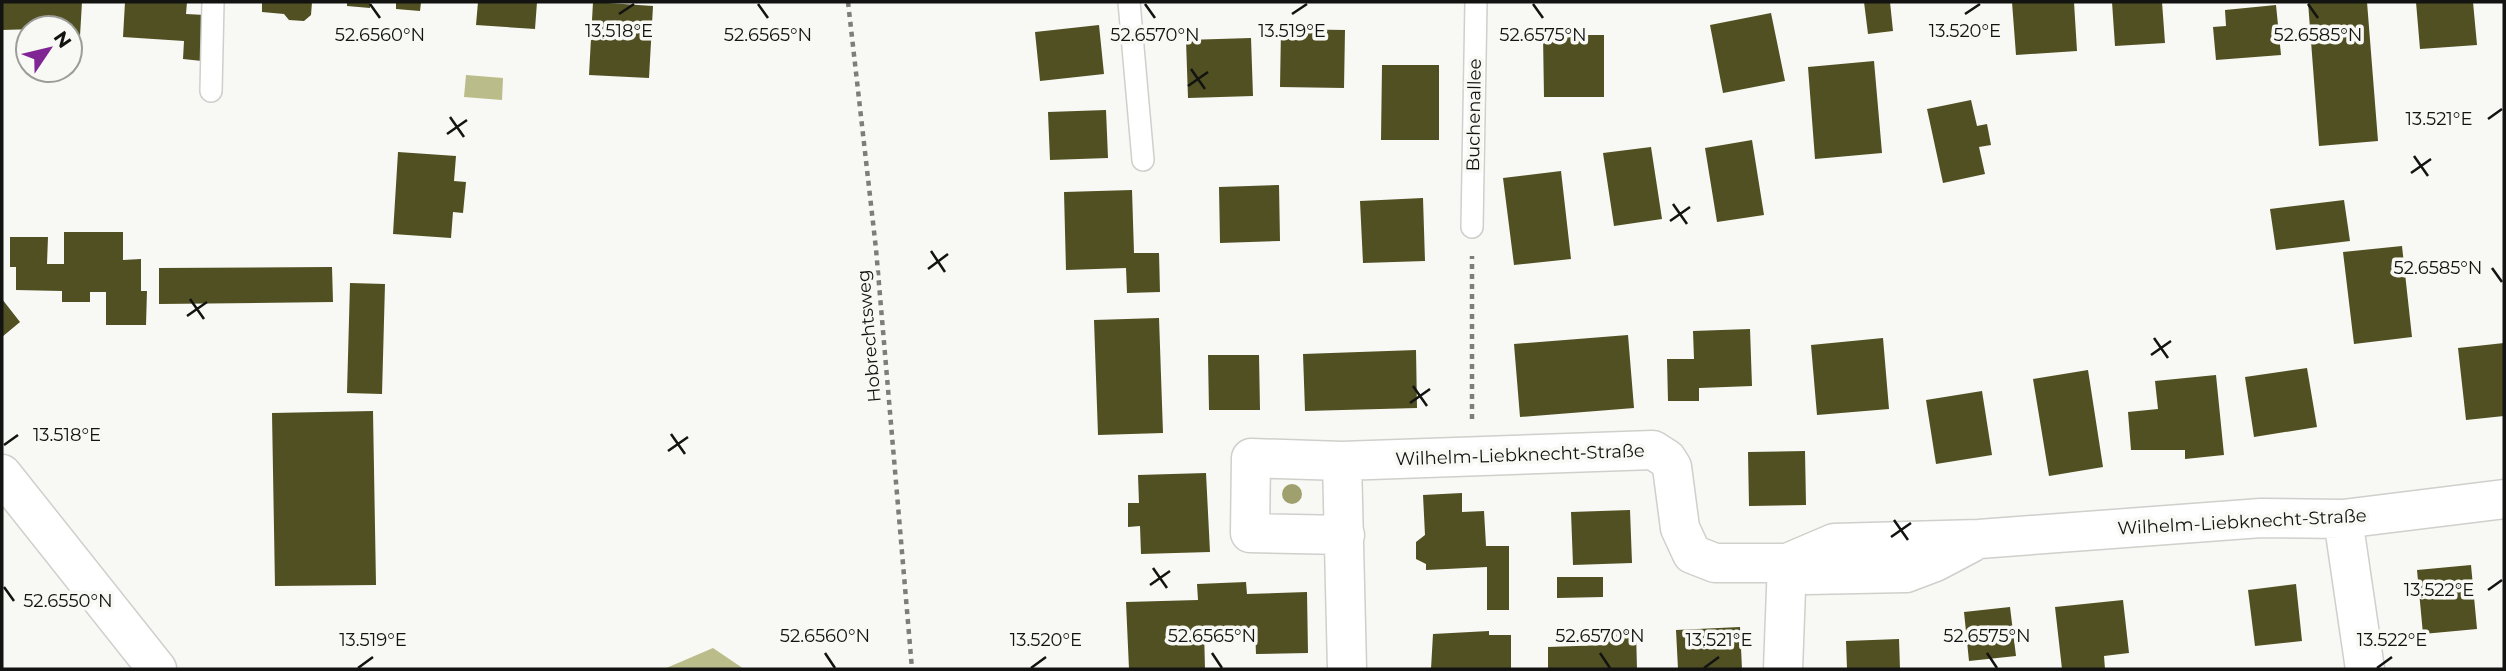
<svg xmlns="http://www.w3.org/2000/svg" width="2506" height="671" viewBox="0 0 2506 671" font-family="Montserrat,sans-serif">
	<rect width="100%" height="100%" fill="#f8f8f4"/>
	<!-- water -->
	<path fill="#babc8a" d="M 466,75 L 503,78 L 502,100 L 464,97 Z
		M 713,648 L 744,669 L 664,669 Z"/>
	<!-- building -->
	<path fill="#505022" d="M 2,2 L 82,2 L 80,36 L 70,35 L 70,28 L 2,30 Z
		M 125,2 L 187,2 L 186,14 L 205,15 L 202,61 L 183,59 L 184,41 L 123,37 Z
		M 262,2 L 312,2 L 311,15 L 304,21 L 289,20 L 284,14 L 262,12 Z
		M 347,2 L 370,2 L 370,8 L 347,6 Z
		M 396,2 L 421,2 L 420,11 L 396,9 Z
		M 478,2 L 537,2 L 535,29 L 476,25 Z
		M 593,2 L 653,6 L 649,78 L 589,75 Z
		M 1864,2 L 1890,2 L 1893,31 L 1868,34 Z
		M 2012,2 L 2074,2 L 2077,51 L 2016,55 Z
		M 2112,2 L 2162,2 L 2165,43 L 2115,46 Z
		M 2308,2 L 2367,2 L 2378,141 L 2319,146 Z
		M 2416,2 L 2473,2 L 2477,45 L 2420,49 Z
		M 2276,5 L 2281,55 L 2216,60 L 2213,27 L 2226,26 L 2225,10 Z
		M 1771,13 L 1785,81 L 1723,93 L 1710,25 Z
		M 1099,25 L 1104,74 L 1040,81 L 1035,32 Z
		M 1281,29 L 1345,30 L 1344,88 L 1280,87 Z
		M 1543,35 L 1604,35 L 1604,97 L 1544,97 Z
		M 1251,38 L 1253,96 L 1188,98 L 1186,40 Z
		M 1874,61 L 1882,153 L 1815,159 L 1808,67 Z
		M 1382,65 L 1439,65 L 1439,140 L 1381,140 Z
		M 1971,100 L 1977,126 L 1987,124 L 1991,145 L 1979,147 L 1985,174 L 1943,183 L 1927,109 Z
		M 1106,110 L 1108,158 L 1050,160 L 1048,112 Z
		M 1752,140 L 1764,215 L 1717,222 L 1705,148 Z
		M 1651,147 L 1662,219 L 1614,226 L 1603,153 Z
		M 398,152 L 456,156 L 454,181 L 466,182 L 463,213 L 453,212 L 451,238 L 393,234 Z
		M 1561,171 L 1571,259 L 1514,265 L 1503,178 Z
		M 1279,185 L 1280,241 L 1220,243 L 1219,187 Z
		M 1132,190 L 1134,253 L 1159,253 L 1160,292 L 1127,293 L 1126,268 L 1066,270 L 1064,192 Z
		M 1423,198 L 1425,261 L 1363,263 L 1360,201 Z
		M 2344,200 L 2350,241 L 2276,250 L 2270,209 Z
		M 64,232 L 123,232 L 123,260 L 141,259 L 141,291 L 147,291 L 146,325 L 106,325 L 106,292 L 90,292 L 90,302 L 62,302 L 62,291 L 16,290 L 16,267 L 10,267 L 10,237 L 48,237 L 47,264 L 64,264 Z
		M 2402,246 L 2412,337 L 2354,344 L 2343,252 Z
		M 332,267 L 333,302 L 159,304 L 159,268 Z
		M 350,283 L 385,284 L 382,394 L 347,393 Z
		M 2,299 L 20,322 L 2,337 Z
		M 1159,318 L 1163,433 L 1098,435 L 1094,320 Z
		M 1750,329 L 1752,386 L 1699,388 L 1699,401 L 1668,401 L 1667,359 L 1694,359 L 1693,331 Z
		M 1628,335 L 1634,408 L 1520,417 L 1514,344 Z
		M 1883,338 L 1889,409 L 1817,415 L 1811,345 Z
		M 2504,343 L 2504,416 L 2466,420 L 2458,348 Z
		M 1416,350 L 1417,408 L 1305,411 L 1303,354 Z
		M 1208,355 L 1259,355 L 1260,410 L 1209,410 Z
		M 2307,368 L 2317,427 L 2254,437 L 2245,377 Z
		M 2088,370 L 2103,467 L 2049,476 L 2033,379 Z
		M 2216,375 L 2224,455 L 2185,459 L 2185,450 L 2131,450 L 2128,412 L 2158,409 L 2155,381 Z
		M 1982,391 L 1992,455 L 1936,464 L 1926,400 Z
		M 373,411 L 376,585 L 275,586 L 272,413 Z
		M 1805,451 L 1806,505 L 1749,506 L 1748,452 Z
		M 1206,473 L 1210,552 L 1141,554 L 1140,526 L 1128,527 L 1128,503 L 1139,503 L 1138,475 Z
		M 1462,493 L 1462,512 L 1484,511 L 1486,546 L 1509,546 L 1509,610 L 1487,610 L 1487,567 L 1426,570 L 1426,564 L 1416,559 L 1416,542 L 1425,535 L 1423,495 Z
		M 1630,510 L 1632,563 L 1573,565 L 1571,512 Z
		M 2471,565 L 2477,629 L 2423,634 L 2417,570 Z
		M 1557,577 L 1603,577 L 1603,597 L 1557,598 Z
		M 1246,582 L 1247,594 L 1307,592 L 1308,653 L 1256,654 L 1255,628 L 1204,629 L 1205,669 L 1129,669 L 1126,602 L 1198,600 L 1197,584 Z
		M 2296,584 L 2302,641 L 2255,646 L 2248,590 Z
		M 2123,600 L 2129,653 L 2104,656 L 2105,669 L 2062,669 L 2055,607 Z
		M 2010,607 L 2016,656 L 1969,661 L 1964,612 Z
		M 1740,627 L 1742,669 L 1678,669 L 1676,630 Z
		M 1489,631 L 1489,635 L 1511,635 L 1511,669 L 1431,669 L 1433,634 Z
		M 1636,631 L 1637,669 L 1548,669 L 1548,647 L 1605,645 L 1604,632 Z
		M 1899,639 L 1900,669 L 1847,669 L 1846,641 Z"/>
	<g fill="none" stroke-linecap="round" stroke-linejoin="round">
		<!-- service casing -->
		<g stroke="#cfcfcb" stroke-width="24">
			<path id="service" d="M 1129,2 L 1143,160
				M 211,91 L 213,2
				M 1472,227 L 1476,2"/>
		</g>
		<!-- minor casing -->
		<g stroke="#cfcfcb" stroke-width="41">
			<path id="minor" d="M 1342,461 L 1251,458 L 1250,533 L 1345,535
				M 2343,519 L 2365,669
				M 1787,563 L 1807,575 L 1906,573 L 1935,562 L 1971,543
				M 1347,669 L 1342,461 L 1653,450 L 1667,459 L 1672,467 L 1680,528 L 1692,554 L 1715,563 L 1787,563 L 1834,543 L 1979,539 L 2261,518 L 2343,519 L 2504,499
				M 1783,669 L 1787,563"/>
		</g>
		<!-- tertiary casing -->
		<g stroke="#cfcfcb" stroke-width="41">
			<path id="tertiary" d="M 2,474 L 157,669"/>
		</g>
		<!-- path -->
		<path stroke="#7d7d7a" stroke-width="4.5" stroke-dasharray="5 5" stroke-linecap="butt" d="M 848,2 L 876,249 L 912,669
			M 1472,419 L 1472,256"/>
		<!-- service -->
		<use href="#service" stroke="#fff" stroke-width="21"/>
		<!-- minor -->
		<use href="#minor" stroke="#fff" stroke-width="38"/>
		<!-- tertiary -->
		<use href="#tertiary" stroke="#fff" stroke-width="38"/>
	</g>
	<!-- trees -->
	<circle fill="#a0a06e" cx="1292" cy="494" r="10"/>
	<!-- ticks -->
	<path fill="none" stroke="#131312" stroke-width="2.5" d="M 370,4 L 380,18M 758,4 L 768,18M 1145,4 L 1155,18M 1533,4 L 1543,18M 2308,4 L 2318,18M 619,14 L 634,4M 1292,14 L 1307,4M 1965,14 L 1980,4M 1191,69 L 1205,89M 1188,86 L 1208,72M 450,117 L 464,137M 2488,119 L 2502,109M 447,134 L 467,120M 2414,156 L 2428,176M 2411,173 L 2431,159M 1673,204 L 1687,224M 1670,221 L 1690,207M 931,251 L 945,272M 2492,268 L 2502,282M 928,269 L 948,254M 190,299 L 204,319M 187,316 L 207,302M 2154,338 L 2168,358M 2151,355 L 2171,341M 1413,386 L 1427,406M 1410,403 L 1430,389M 671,434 L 685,454M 4,445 L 18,435M 668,451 L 688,437M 1894,520 L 1908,540M 1891,537 L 1911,523M 1153,568 L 1167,588M 1150,585 L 1170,571M 4,587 L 14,601M 2488,590 L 2502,580M 825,653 L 835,668M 1212,653 L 1222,668M 1600,653 L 1610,668M 1987,653 L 1997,668M 358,668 L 373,657M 1031,668 L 1046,657M 1704,668 L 1719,657M 2377,668 L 2392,657"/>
	<g text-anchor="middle" stroke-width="7" stroke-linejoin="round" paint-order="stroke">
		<!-- street labels -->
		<g font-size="18" fill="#131312" stroke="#f8f8f4">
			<text transform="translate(1474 115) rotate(-89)" y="6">Buchenallee</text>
			<text transform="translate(869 336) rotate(-95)" y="6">Hobrechtsweg</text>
			<text transform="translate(1520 455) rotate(-2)" y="6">Wilhelm-Liebknecht-Straße</text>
			<text transform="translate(2242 522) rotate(-3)" y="6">Wilhelm-Liebknecht-Straße</text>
		</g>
	</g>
	<g font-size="18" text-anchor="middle" fill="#131312" stroke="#f8f8f4" stroke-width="7" stroke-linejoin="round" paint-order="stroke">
		<text x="619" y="37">13.518°E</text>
		<text x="1292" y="37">13.519°E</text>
		<text x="1965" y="37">13.520°E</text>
		<text x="380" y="41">52.6560°N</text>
		<text x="768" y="41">52.6565°N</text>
		<text x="1155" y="41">52.6570°N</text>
		<text x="1543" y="41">52.6575°N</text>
		<text x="2318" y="41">52.6585°N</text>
		<text x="2439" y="125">13.521°E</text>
		<text x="2438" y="274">52.6585°N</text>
		<text x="67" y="441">13.518°E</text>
		<text x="2439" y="596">13.522°E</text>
		<text x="68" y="607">52.6550°N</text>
		<text x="825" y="642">52.6560°N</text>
		<text x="1212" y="642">52.6565°N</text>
		<text x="1600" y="642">52.6570°N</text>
		<text x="1987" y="642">52.6575°N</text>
		<text x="373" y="646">13.519°E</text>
		<text x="1046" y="646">13.520°E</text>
		<text x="1719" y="646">13.521°E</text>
		<text x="2392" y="646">13.522°E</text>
	</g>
	<!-- border -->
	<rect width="2506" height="671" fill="none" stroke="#131312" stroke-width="7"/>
	<!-- north arrow -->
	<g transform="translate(49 49) rotate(55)"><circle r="33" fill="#f8f8f4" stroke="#9c9c9a" stroke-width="2"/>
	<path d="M0-5L12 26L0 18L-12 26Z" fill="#7f2694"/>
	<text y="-10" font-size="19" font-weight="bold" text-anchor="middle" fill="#131312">N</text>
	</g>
</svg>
